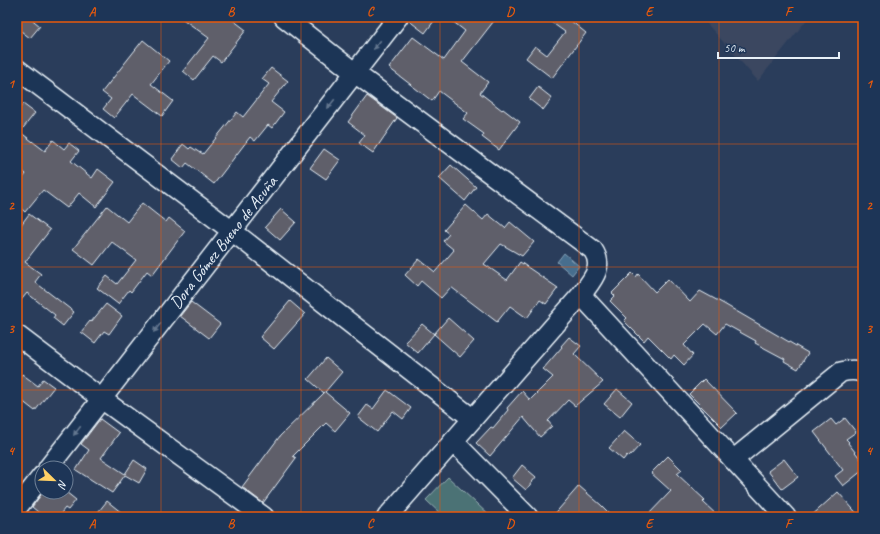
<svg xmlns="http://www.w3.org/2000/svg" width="880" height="534" viewBox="0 0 880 534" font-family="Caveat,sans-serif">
	<rect width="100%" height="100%" fill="#2a3d5b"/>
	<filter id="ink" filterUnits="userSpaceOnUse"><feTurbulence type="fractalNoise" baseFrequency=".025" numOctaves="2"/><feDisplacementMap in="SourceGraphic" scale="8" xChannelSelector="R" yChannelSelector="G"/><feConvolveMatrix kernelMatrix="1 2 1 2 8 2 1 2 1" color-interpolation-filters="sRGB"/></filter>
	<g filter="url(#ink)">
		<!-- built -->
		<path fill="#3a4760" d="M 701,17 L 809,17 L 758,81 Z"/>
		<!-- green -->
		<path fill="#4c7274" stroke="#9ab2b6" d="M 448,477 L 491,517 L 444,517 L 426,500 Z"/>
		<!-- water -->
		<path fill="#466e8e" stroke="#87a2b8" d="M 564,253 L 579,266 L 572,275 L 557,262 Z"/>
		<!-- building -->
		<path fill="#5f5e6a" stroke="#e8f1f8" d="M 17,17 L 29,17 L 40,26 L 30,38 L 17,28 Z
			M 180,17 L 229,17 L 246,30 L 221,62 L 213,56 L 194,80 L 183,71 L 209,38 Z
			M 409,17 L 437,17 L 425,33 L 408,20 Z
			M 447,17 L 497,17 L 462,62 L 488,82 L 480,93 L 502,110 L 503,109 L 520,122 L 499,150 L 482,137 L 484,134 L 463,119 L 468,113 L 439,91 L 432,101 L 389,68 L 413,37 L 444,60 L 465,31 Z
			M 544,17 L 566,17 L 586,33 L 552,78 L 526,58 L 535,46 L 547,55 L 565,32 Z
			M 143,40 L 169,61 L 151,84 L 173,101 L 162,116 L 133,94 L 114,118 L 103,109 L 111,99 L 102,92 Z
			M 271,68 L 288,81 L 271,102 L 284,112 L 272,128 L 268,125 L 255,141 L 250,137 L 214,184 L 187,163 L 183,168 L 172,159 L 183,144 L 189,149 L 191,147 L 200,153 L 200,152 L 203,154 L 237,112 L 243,117 L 269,84 L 262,79 Z
			M 538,87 L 552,98 L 543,110 L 529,99 Z
			M 367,96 L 397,118 L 373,153 L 359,143 L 365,135 L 348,122 Z
			M 23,104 L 35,113 L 20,132 L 45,151 L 53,140 L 64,149 L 69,143 L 79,151 L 71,161 L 92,178 L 98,169 L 115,182 L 96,207 L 79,193 L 67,208 L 43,190 L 25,212 L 17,205 L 17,186 L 26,174 L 17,167 L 17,112 Z
			M 324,149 L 340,160 L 326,179 L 310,168 Z
			M 451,165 L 476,187 L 465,201 L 439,178 Z
			M 142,203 L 166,222 L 169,218 L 185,231 L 152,275 L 147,271 L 131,292 L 129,290 L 118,304 L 97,288 L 107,276 L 117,284 L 136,260 L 112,242 L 94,265 L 73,249 L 107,206 L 127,222 Z
			M 466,205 L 483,220 L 488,214 L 505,228 L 510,222 L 534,242 L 522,256 L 501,244 L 484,264 L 507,280 L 520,262 L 558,288 L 546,304 L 540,300 L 527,318 L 510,306 L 497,322 L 451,287 L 441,298 L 421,281 L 417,286 L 405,275 L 419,259 L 435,272 L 454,250 L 443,241 L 449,234 L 444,230 Z
			M 281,209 L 296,222 L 280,240 L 265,227 Z
			M 29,214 L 50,230 L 25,262 L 41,274 L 35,282 L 74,312 L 63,326 L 53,318 L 55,315 L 27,293 L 17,305 L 17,230 Z
			M 632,273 L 636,277 L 638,274 L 655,292 L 668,279 L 690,302 L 700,291 L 724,304 L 808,353 L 798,369 L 784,361 L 785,359 L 755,343 L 756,341 L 725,324 L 717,334 L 705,324 L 684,345 L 693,355 L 684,365 L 674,355 L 671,359 L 648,336 L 644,341 L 624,321 L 627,318 L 610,301 L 615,296 L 612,293 Z
			M 290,301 L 305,314 L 274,349 L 260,337 Z
			M 191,302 L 220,324 L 209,338 L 180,316 Z
			M 106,304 L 122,316 L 109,334 L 104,331 L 95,343 L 81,332 L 90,321 L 91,322 Z
			M 448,318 L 474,341 L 460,357 L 434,334 Z
			M 422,324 L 434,334 L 418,353 L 405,342 Z
			M 569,337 L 581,346 L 574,354 L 603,382 L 575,406 L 568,400 L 548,421 L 552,426 L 540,437 L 523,417 L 490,456 L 476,443 L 491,427 L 493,428 L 508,410 L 507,408 L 522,391 L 530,400 L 553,377 L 543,369 L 562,347 L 561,346 Z
			M 326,358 L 342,372 L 325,392 L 350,413 L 335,431 L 326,423 L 293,456 L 296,458 L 263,503 L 242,487 L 280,436 L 324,393 L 308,379 Z
			M 22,374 L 38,386 L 43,379 L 54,387 L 35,411 L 17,397 L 17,381 Z
			M 704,379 L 737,413 L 722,427 L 689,394 Z
			M 617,389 L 632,402 L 620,417 L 604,404 Z
			M 387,390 L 411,408 L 403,419 L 393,411 L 377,432 L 358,417 L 367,405 L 373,409 Z
			M 845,418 L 856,432 L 846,439 L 849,442 L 848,443 L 863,462 L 863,470 L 843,486 L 835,476 L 843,470 L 814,432 L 831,419 L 836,425 Z
			M 100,419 L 119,433 L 101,458 L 125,474 L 134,460 L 147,469 L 139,483 L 125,475 L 112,493 L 76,470 L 89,450 L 81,444 Z
			M 624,431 L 640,445 L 629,457 L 627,455 L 623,460 L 609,448 Z
			M 668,456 L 682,470 L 677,474 L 705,500 L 703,502 L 719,517 L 646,517 L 671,491 L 651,473 Z
			M 784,459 L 798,477 L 782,489 L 768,471 Z
			M 522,465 L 536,477 L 526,490 L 512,478 Z
			M 579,486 L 601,505 L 613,517 L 552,517 Z
			M 43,492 L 66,492 L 76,500 L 68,510 L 65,508 L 58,517 L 44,517 L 32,507 Z
			M 838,492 L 860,517 L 810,517 Z
			M 107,501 L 127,517 L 94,517 Z"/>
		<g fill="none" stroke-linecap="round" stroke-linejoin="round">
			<!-- minor casing -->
			<g stroke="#e8f1f8" stroke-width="22">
				<path id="minor" d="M 284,17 L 355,73 L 593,250 C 605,268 591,281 581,295 L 387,517
					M 17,69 L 232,231 L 473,419
					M 581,295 L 786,517
					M 17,335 L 99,397 L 264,517
					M 453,441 L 528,517
					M 733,460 L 841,372 C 849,370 856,369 863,373
					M 48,468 L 398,17
					M 17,508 L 42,476"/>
			</g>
			<!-- minor -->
			<use href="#minor" stroke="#1d3557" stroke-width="19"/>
		</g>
		<!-- one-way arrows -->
		<defs><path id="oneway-solid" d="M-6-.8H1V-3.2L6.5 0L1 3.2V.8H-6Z"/></defs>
		<g fill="#64778f">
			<use href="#oneway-solid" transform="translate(377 45) rotate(128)"/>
			<use href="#oneway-solid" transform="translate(331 104) rotate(128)"/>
			<use href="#oneway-solid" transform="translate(157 328) rotate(128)"/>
			<use href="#oneway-solid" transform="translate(77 431) rotate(128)"/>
		</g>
	</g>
	<!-- grid -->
	<path fill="none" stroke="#e8590c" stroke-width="1" stroke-opacity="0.55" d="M 161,17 L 161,517M 301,17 L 301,517M 440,17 L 440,517M 579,17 L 579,517M 719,17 L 719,517M 17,144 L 863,144M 17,267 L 863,267M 17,390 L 863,390"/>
	<g text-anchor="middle" stroke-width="3" stroke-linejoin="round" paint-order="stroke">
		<!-- street labels -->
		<g font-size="17" fill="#e8f1f8" stroke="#1d3557">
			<text transform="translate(223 242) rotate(-52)" y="6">Dora Gómez Bueno de Acuña</text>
		</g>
	</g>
	<!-- margin -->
	<rect width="880" height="534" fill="none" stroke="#1d3557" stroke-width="44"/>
	<!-- north arrow -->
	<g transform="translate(54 480) rotate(113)"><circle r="19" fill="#1d3557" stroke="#6e8097"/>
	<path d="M0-3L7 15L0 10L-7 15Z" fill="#ffd166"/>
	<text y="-6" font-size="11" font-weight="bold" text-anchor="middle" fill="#e8f1f8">N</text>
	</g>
	<!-- scale -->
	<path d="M718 52v6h121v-6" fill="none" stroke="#e8f1f8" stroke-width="2"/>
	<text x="724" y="52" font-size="12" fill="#e8f1f8" stroke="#1d3557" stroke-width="3" paint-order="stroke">50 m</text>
	<rect x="22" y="22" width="836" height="490" fill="none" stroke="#e8590c" stroke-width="1.5"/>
	<g font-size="13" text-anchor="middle" font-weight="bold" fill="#e8590c">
		<text x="92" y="16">A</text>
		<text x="231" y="16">B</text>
		<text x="370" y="16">C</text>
		<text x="510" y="16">D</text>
		<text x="649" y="16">E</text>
		<text x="788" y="16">F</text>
		<text x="11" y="88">1</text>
		<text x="869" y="88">1</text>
		<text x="11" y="210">2</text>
		<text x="869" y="210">2</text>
		<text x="11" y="333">3</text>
		<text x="869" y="333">3</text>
		<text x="11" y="455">4</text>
		<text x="869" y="455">4</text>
		<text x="92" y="528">A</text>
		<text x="231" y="528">B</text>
		<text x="370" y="528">C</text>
		<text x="510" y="528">D</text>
		<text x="649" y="528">E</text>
		<text x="788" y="528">F</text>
	</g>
</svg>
